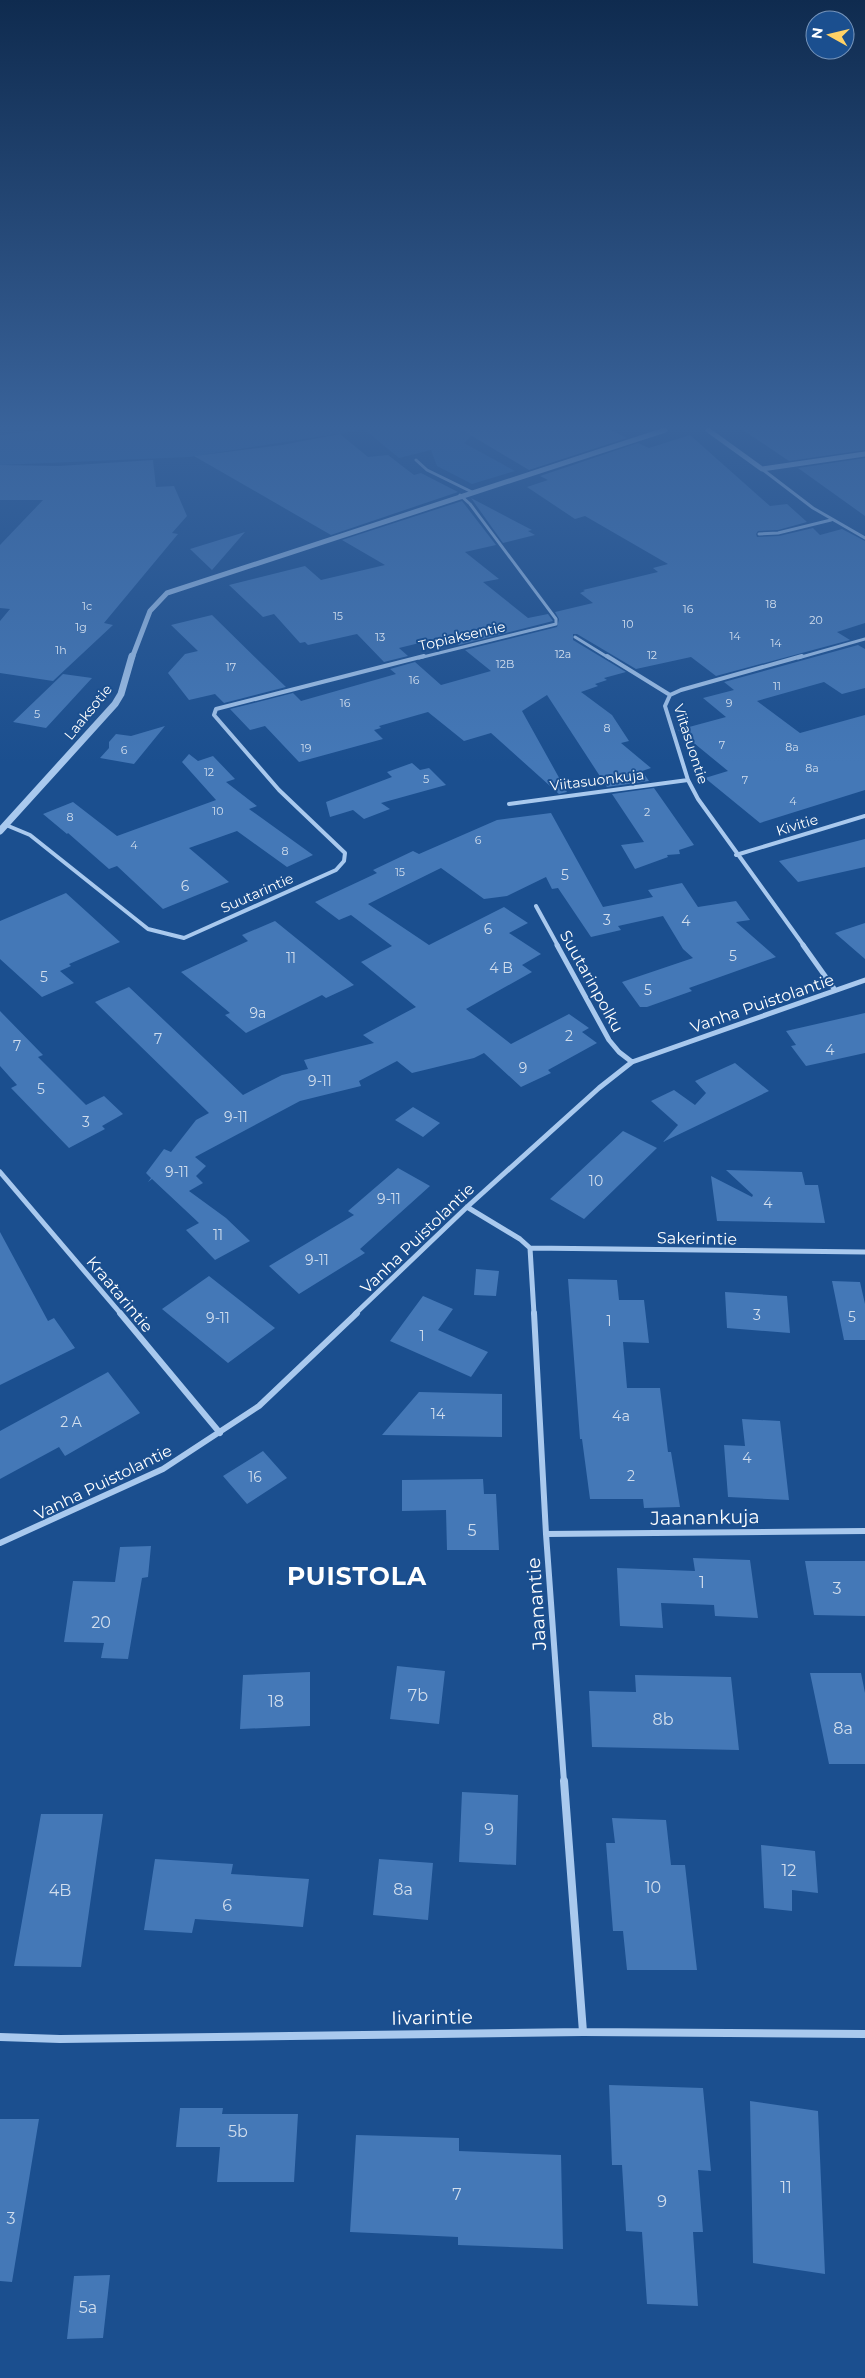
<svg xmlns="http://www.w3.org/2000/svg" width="865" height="2378" viewBox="0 0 865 2378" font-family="Montserrat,sans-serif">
	<rect width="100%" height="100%" fill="#1b4f8f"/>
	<!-- green -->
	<path fill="#2e69ad" d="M 48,430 L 362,430 L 189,457 L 0,465 L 0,435 Z
		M 365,430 L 477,430 L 464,443 L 515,471 L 472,484 L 437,466 L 431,450 L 399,458 Z"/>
	<!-- building -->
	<path fill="#4478b7" d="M 462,430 L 611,430 L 627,438 L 529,470 Z
		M 743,430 L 865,430 L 865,450 L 789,461 Z
		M 340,434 L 368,457 L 388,455 L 414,475 L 421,473 L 458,492 L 331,535 L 194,456 L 282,445 Z
		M 690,435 L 770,506 L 787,504 L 807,522 L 778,530 L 758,531 L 756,534 L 757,537 L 779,536 L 813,528 L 820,535 L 842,529 L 865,541 L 865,623 L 837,632 L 850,640 L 716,676 L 691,657 L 636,669 L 577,634 L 573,634 L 573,640 L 626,672 L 604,678 L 607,680 L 595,684 L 598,686 L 581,692 L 612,715 L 629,741 L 621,743 L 651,768 L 642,771 L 649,781 L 607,787 L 547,695 L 522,711 L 567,792 L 559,794 L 491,733 L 464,741 L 428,712 L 379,726 L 381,728 L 374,730 L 383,739 L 299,762 L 265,726 L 250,730 L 230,709 L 293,693 L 301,701 L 396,674 L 390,669 L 415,662 L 441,685 L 491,671 L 465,650 L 557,627 L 559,619 L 555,612 L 593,603 L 580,593 L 585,591 L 583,590 L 658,572 L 653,568 L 668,564 L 585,516 L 575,519 L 527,487 L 548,480 L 540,476 L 638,443 L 649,448 Z
		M 865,458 L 865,516 L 798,468 Z
		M 153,460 L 156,487 L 174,486 L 187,516 L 172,533 L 178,534 L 104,623 L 113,625 L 53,681 L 0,673 L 0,621 L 10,609 L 0,608 L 0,545 L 43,500 L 0,500 L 0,465 L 59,466 Z
		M 471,498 L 532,530 L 528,531 L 535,535 L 503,543 Z
		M 462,501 L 496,545 L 465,552 L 499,579 L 483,582 L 528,618 L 548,614 L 553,621 L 459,645 L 448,636 L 399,648 L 408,656 L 384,662 L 357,634 L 308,645 L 305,642 L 300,643 L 274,614 L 263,617 L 229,585 L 305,566 L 321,580 L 385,565 L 342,540 Z
		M 245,532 L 212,570 L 190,549 Z
		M 212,615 L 263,665 L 286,687 L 224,703 L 215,694 L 189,700 L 168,673 L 185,654 L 198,651 L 171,625 Z
		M 858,645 L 865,649 L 865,688 L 842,694 L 824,682 L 757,701 L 800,733 L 865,715 L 865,790 L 760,823 L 705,778 L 728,771 L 678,730 L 726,717 L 703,698 L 734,690 L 724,682 Z
		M 63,674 L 92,678 L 46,728 L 13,722 Z
		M 165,726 L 134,764 L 100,758 L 109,748 L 109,742 L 116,734 L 131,736 Z
		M 189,754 L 198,761 L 213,756 L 235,779 L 226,782 L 257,806 L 249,809 L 313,855 L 287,867 L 237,831 L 189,848 L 229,882 L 163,909 L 117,866 L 109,869 L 68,833 L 67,834 L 43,814 L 73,802 L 117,836 L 216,800 L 182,762 Z
		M 412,763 L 420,770 L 429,768 L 446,785 L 381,803 L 390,809 L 364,819 L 353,810 L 330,817 L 326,802 L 392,777 L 387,772 Z
		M 654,788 L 694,845 L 679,850 L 680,854 L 667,855 L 668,857 L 635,869 L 621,845 L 644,842 L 612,794 Z
		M 551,813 L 603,907 L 653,897 L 648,890 L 682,883 L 698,907 L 736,901 L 750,920 L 736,922 L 776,957 L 689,988 L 692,991 L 647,1007 L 640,1007 L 622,982 L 693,958 L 683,949 L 663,916 L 618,926 L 621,930 L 591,937 L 558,888 L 552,889 L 546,877 L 507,896 L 484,899 L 441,868 L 368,904 L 429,945 L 504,907 L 528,923 L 509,933 L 541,954 L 522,965 L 532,972 L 466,1009 L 511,1044 L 569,1014 L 589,1028 L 582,1032 L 597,1043 L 548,1070 L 551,1073 L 521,1087 L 484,1053 L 474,1058 L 412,1073 L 397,1061 L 359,1081 L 361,1086 L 300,1101 L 195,1157 L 206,1166 L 196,1176 L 203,1183 L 189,1191 L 226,1218 L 250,1241 L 215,1260 L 186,1230 L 199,1223 L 152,1179 L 148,1182 L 151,1178 L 146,1173 L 164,1149 L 171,1152 L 196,1120 L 209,1113 L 95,1002 L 129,987 L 243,1095 L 282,1075 L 308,1069 L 304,1060 L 374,1043 L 363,1035 L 416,1007 L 361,962 L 392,946 L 351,915 L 339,920 L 315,902 L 377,873 L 373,870 L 413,851 L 419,854 L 497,820 Z
		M 865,839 L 865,867 L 798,882 L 779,861 Z
		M 66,893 L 120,942 L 69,964 L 71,966 L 60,971 L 74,983 L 42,997 L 0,959 L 0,921 Z
		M 275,921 L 354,985 L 326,998 L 322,995 L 246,1033 L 225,1015 L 230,1013 L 181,972 L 248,941 L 242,935 Z
		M 865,923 L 865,959 L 835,933 Z
		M 0,1011 L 43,1055 L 38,1057 L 86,1105 L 104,1096 L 123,1114 L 102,1126 L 105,1129 L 69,1148 L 11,1088 L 17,1085 L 0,1066 Z
		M 865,1013 L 865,1053 L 806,1066 L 791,1046 L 796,1045 L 786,1031 Z
		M 735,1063 L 769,1091 L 663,1142 L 678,1125 L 651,1101 L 674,1090 L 695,1105 L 706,1093 L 695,1081 Z
		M 413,1107 L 440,1123 L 423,1137 L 395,1120 Z
		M 623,1131 L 657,1148 L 584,1219 L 550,1199 Z
		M 398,1168 L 430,1186 L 360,1249 L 365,1253 L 299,1294 L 269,1266 L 354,1215 L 348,1211 Z
		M 726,1170 L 802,1172 L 805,1185 L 818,1185 L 825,1223 L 717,1221 L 711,1176 L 752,1197 L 753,1195 Z
		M 0,1232 L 48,1321 L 54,1318 L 75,1348 L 0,1385 Z
		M 476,1269 L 499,1271 L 496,1296 L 474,1295 Z
		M 209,1276 L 275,1328 L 228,1363 L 162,1309 Z
		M 568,1279 L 617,1280 L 619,1300 L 644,1300 L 649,1343 L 623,1342 L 627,1388 L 660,1388 L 668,1452 L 671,1452 L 680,1507 L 644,1508 L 643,1499 L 590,1499 L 582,1439 L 580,1439 Z
		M 832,1281 L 860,1282 L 865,1304 L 865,1340 L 844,1340 Z
		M 725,1292 L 787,1296 L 790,1333 L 727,1328 Z
		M 423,1296 L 453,1309 L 438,1330 L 488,1352 L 471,1377 L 390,1341 Z
		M 108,1372 L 140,1413 L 65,1456 L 59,1447 L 0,1479 L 0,1431 Z
		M 419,1392 L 502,1394 L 502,1437 L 382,1435 Z
		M 742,1419 L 780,1421 L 789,1500 L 728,1497 L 724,1445 L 745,1446 Z
		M 263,1451 L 287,1478 L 247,1504 L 223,1476 Z
		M 483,1479 L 484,1494 L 496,1494 L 499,1550 L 447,1550 L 446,1510 L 402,1511 L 402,1480 Z
		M 151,1546 L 148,1577 L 142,1578 L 128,1659 L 101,1658 L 104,1643 L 64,1642 L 73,1581 L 115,1582 L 120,1547 Z
		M 693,1558 L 750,1560 L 758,1618 L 715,1616 L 714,1605 L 661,1603 L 663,1628 L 620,1626 L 617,1568 L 695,1571 Z
		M 805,1561 L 865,1561 L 865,1616 L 814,1615 Z
		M 397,1666 L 445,1671 L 439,1724 L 390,1719 Z
		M 310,1672 L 310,1726 L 240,1729 L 243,1675 Z
		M 810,1673 L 861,1673 L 865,1693 L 865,1764 L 829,1764 Z
		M 635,1675 L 731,1677 L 739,1750 L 592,1747 L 589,1691 L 636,1692 Z
		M 462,1792 L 518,1795 L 516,1865 L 459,1862 Z
		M 41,1814 L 103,1814 L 81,1967 L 14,1966 Z
		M 612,1818 L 666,1820 L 671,1865 L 685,1865 L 697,1970 L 627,1970 L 623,1931 L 613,1931 L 606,1843 L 615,1843 Z
		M 761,1845 L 815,1851 L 818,1893 L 792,1890 L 792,1911 L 764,1908 Z
		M 155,1859 L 233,1864 L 231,1874 L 309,1879 L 303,1927 L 195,1919 L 192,1933 L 144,1930 Z
		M 379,1859 L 433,1863 L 428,1920 L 373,1915 Z
		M 609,2085 L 703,2088 L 711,2171 L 698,2170 L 703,2232 L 693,2232 L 698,2306 L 647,2304 L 642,2232 L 626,2231 L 622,2165 L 612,2165 Z
		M 750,2101 L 818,2111 L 825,2274 L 753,2263 Z
		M 180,2108 L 223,2108 L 222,2114 L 298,2114 L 294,2182 L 217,2182 L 220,2147 L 176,2147 Z
		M 0,2119 L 39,2119 L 12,2282 L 0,2281 Z
		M 356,2135 L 459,2138 L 459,2151 L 561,2155 L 563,2249 L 458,2245 L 458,2237 L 350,2232 Z
		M 110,2275 L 103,2338 L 67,2339 L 74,2276 Z"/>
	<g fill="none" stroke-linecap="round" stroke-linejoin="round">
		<!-- minor-far4 -->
		<path stroke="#a9c9ee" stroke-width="3" d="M 416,460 L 427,470 L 472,492
			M 762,469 L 813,508 L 865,538
			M 759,534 L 778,533 L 831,520
			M 575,637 L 609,658
			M 419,658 L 556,624 L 556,619 L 470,504 L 460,495
			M 798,658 L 865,639"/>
		<!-- minor-far3 -->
		<path stroke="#a9c9ee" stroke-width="4" d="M 607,656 L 670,695
			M 802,656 L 681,690 L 670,695 L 665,706 L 688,780 L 698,799 L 804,946
			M 509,804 L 688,780
			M 6,825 L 30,835 L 148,929 L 184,938 L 336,870 L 344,861 L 345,853 L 279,790 L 214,715 L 216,709 L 424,656
			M 736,855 L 865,816
			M 536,906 L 558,946"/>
		<!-- minor-far2 -->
		<path stroke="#a9c9ee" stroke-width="5" d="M 557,945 L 609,1040 L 619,1052 L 632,1062
			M 803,945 L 835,990
			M 0,1172 L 121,1314
			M 467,1207 L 520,1239 L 530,1248 L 534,1314
			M 530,1248 L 865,1252
			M 355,1314 L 467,1207 L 599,1088 L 632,1062 L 865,980"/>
		<!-- minor-far1 -->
		<path stroke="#a9c9ee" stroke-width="6" d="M 120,1313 L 220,1433
			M 534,1313 L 546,1534 L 564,1782
			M 546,1534 L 865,1531
			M 0,1543 L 163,1469 L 259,1406 L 357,1313"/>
		<!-- minor -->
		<path stroke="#a9c9ee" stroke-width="8" d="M 564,1781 L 583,2032
			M 0,2037 L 60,2039 L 583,2032 L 865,2034"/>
		<!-- tertiary-far1 -->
		<path stroke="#a9c9ee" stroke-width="5" d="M 708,430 L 762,469 L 865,454
			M 132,658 L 150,611 L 167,593 L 665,430"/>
		<!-- tertiary -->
		<path stroke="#a9c9ee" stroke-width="7" d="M 0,831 L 115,704 L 121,694 L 132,656"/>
	</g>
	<!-- sky -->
	<linearGradient id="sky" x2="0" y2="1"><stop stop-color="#0f2b4f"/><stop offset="0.56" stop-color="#39639b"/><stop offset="1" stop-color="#39639b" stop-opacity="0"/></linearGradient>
	<rect width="865" height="763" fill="url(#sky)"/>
	<g text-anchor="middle" stroke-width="4" stroke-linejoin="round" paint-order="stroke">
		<!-- far-number labels -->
		<g font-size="11" fill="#d0dded">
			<text x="771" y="608">18</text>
			<text x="87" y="610">1c</text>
			<text x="688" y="613">16</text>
			<text x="338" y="620">15</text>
			<text x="816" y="624">20</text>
			<text x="628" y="628">10</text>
			<text x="81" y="631">1g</text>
			<text x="735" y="640">14</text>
			<text x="380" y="641">13</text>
			<text x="776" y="647">14</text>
			<text x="61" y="654">1h</text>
			<text x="563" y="658">12a</text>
			<text x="652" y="659">12</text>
			<text x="505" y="668">12B</text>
			<text x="231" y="671">17</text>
			<text x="414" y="684">16</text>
			<text x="777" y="690">11</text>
			<text x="345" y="707">16</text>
			<text x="729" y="707">9</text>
			<text x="37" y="718">5</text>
			<text x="607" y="732">8</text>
			<text x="722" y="749">7</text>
			<text x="792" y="751">8a</text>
			<text x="306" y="752">19</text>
			<text x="124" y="754">6</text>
			<text x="812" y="772">8a</text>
			<text x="209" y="776">12</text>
			<text x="426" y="783">5</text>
			<text x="745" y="784">7</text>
			<text x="793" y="805">4</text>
			<text x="218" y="815">10</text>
			<text x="647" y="816">2</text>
			<text x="70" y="821">8</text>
			<text x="478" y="844">6</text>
			<text x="134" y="849">4</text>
			<text x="285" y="855">8</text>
			<text x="400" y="876">15</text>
		</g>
		<!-- far-street labels -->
		<g font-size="14" fill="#fff" stroke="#1b4f8f">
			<text transform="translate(462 636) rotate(-13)" y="5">Topiaksentie</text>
			<text transform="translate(88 712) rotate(-51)" y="5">Laaksotie</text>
			<text transform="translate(691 744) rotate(72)" y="5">Viitasuontie</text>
			<text transform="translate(597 780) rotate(-7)" y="5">Viitasuonkuja</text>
			<text transform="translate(797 825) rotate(-17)" y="5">Kivitie</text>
			<text transform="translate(257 893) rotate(-24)" y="5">Suutarintie</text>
		</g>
		<!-- number labels -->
		<g font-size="14" fill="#d0dded">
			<text x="565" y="880">5</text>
			<text x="185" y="891">6</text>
			<text x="607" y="925">3</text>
			<text x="686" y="926">4</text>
			<text x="488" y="934">6</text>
			<text x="733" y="961">5</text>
			<text x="291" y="963">11</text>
			<text x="501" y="973">4 B</text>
			<text x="44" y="982">5</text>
			<text x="648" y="995">5</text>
			<text x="258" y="1018">9a</text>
			<text x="569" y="1041">2</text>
			<text x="158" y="1044">7</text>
			<text x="17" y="1051">7</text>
			<text x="830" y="1055">4</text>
			<text x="523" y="1073">9</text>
			<text x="320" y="1086">9-11</text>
			<text x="41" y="1094">5</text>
			<text x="236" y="1122">9-11</text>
			<text x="86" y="1127">3</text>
			<text x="177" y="1177">9-11</text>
			<text x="596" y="1186">10</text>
			<text x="389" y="1204">9-11</text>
			<text x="768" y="1208">4</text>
			<text x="218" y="1240">11</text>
			<text x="317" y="1265">9-11</text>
			<text x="757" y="1320">3</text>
			<text x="852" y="1322">5</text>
			<text x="218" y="1323">9-11</text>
			<text x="609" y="1326">1</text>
			<text x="422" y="1341">1</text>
			<text x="438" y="1419">14</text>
			<text x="621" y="1421">4a</text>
			<text x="71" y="1427">2 A</text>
			<text x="747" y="1463">4</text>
			<text x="631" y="1481">2</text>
			<text x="255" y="1482">16</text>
		</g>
		<!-- street labels -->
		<g font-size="16" fill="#fff" stroke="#1b4f8f">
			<text transform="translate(592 981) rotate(61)" y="6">Suutarinpolku</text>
			<text transform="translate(762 1003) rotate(-19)" y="6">Vanha Puistolantie</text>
			<text transform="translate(417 1238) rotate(-44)" y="6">Vanha Puistolantie</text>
			<text transform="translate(697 1238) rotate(1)" y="6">Sakerintie</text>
			<text transform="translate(120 1294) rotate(50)" y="6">Kraatarintie</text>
			<text transform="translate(103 1482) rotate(-26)" y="6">Vanha Puistolantie</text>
		</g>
		<!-- near-number labels -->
		<g font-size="16" fill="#d0dded">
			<text x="472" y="1536">5</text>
			<text x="702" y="1588">1</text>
			<text x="837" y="1594">3</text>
			<text x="101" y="1628">20</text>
			<text x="418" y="1701">7b</text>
			<text x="276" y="1707">18</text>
			<text x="663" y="1725">8b</text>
			<text x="843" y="1734">8a</text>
			<text x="489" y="1835">9</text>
			<text x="789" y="1876">12</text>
			<text x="653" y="1893">10</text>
			<text x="403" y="1895">8a</text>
			<text x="60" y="1896">4B</text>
			<text x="227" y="1911">6</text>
			<text x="238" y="2137">5b</text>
			<text x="786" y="2193">11</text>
			<text x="457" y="2200">7</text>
			<text x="662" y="2207">9</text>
			<text x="11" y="2224">3</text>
			<text x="88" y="2313">5a</text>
		</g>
		<!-- near-street labels -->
		<g font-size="19" fill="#fff" stroke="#1b4f8f">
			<text transform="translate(705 1517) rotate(-1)" y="7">Jaanankuja</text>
			<text transform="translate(536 1604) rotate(-94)" y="7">Jaanantie</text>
			<text transform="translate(432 2017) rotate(-1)" y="7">Iivarintie</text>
		</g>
		<!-- near-district labels -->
		<g font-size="25" font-weight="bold" letter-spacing="1" fill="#fff" stroke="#1b4f8f">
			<text x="357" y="1585">PUISTOLA</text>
		</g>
	</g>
	<!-- north arrow -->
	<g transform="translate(830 35) rotate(278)"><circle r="24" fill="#1b4f8f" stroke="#7695bc"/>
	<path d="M0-4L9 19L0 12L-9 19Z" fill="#ffd166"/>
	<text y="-8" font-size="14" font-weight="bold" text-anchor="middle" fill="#ffffff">N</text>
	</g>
</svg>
